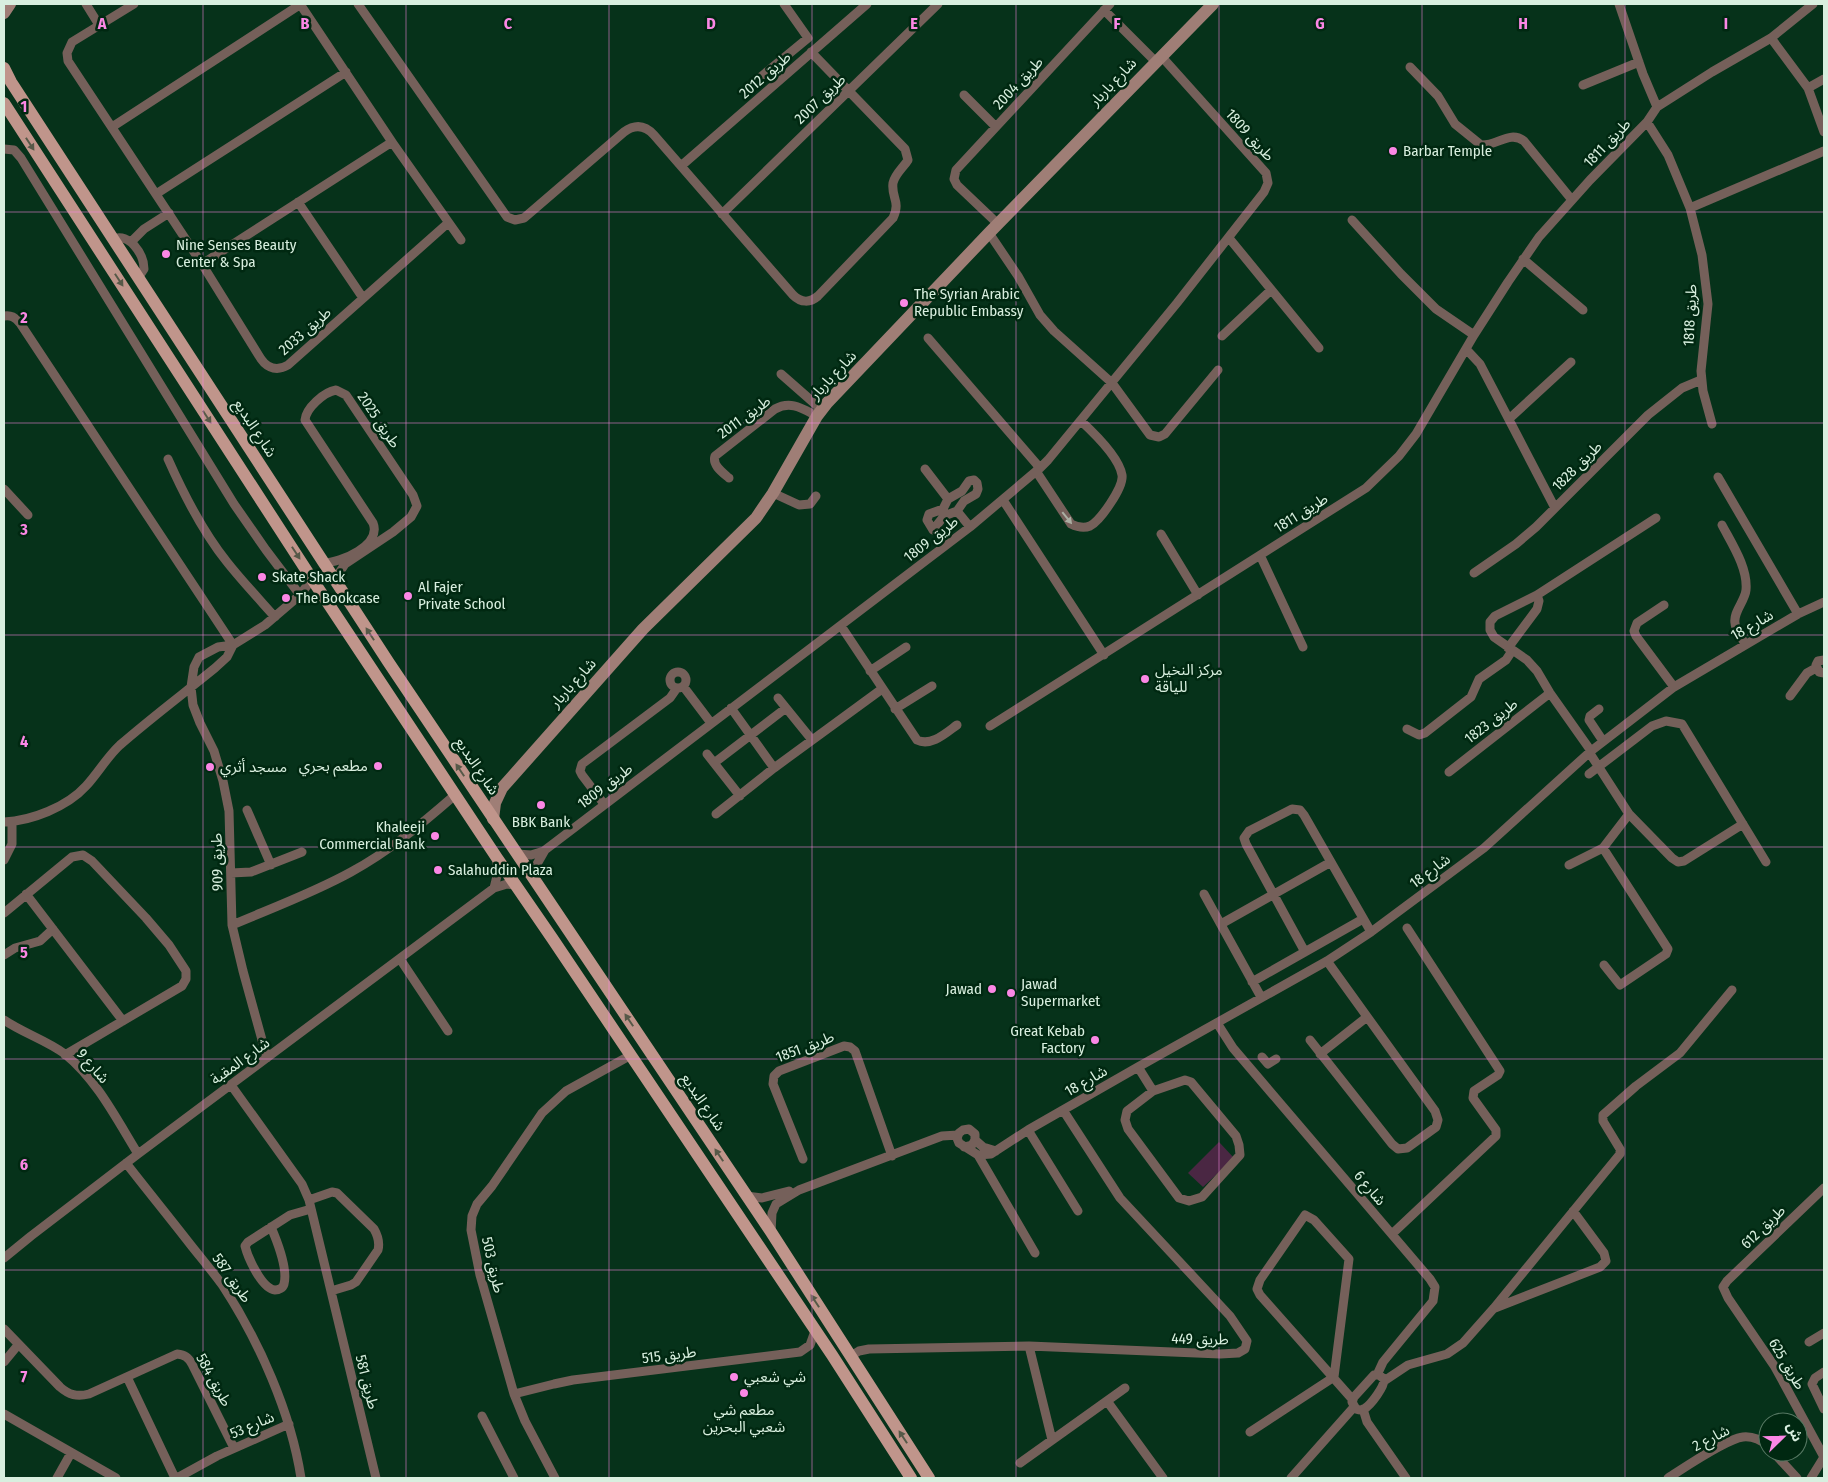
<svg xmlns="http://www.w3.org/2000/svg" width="1828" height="1482" viewBox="0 0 1828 1482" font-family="'Fira Sans Condensed','Noto Sans Arabic',sans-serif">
	<rect width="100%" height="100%" fill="#06321a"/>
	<!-- green -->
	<path fill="#4a2743" d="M 1219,1142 L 1234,1158 L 1203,1187 L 1188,1173 Z"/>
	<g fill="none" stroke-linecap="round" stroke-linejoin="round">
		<!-- street -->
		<path stroke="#75605a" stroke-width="9" d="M 86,4 L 99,25
			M 134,4 L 72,42 L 67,53 L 68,61 L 202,264 L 261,359 C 268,369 278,371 288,365 L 448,223
			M 300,4 L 392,142 L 461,240
			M 358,4 L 507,217 L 515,220 L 524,218 L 624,132 C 635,124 645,125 654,135 L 793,295 C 801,303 810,303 818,296 L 893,218 C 901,201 891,198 893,183 C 895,174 903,168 908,160 L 905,149 L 811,52
			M 1619,4 L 1643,74 L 1657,107
			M 1104,10 L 1156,62
			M 1771,38 L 1808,88 L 1824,132
			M 1410,67 L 1438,96 L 1455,124 L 1481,145 C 1497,146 1510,130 1524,141 L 1572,200
			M 751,85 L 808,38 L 784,4
			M 1583,85 L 1639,62
			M 1808,88 L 1824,79
			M 964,95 L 996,127
			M 1647,122 L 1668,155 L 1690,208 L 1702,255 L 1708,304 L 1701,371 L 1703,391 L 1712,424
			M 112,127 L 301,4
			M 4,149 L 14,150 L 21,158 L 234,504 L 266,550 L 300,595
			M 681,166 L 867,4
			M 156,194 L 346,72
			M 298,202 L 363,298
			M 1690,208 L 1824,151
			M 722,214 L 938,4
			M 1352,220 L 1401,274 L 1436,309 L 1474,335
			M 998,224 L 957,185 L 954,179 L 956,170 L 1110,4
			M 989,233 L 1018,276 L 1040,315 L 1054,331 L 1112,383 L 1150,435 L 1159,437 L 1165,434 L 1218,370
			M 1229,238 L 1319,348
			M 113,239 C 129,232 144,254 144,269 L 138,278
			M 131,242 L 144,229 L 169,213
			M 1523,259 L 1583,310
			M 202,264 L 392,142
			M 4,316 C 11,315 15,317 20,323 L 233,645 L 227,657 L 215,668 C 183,694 151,718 120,745 C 107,757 98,773 86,786 C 67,807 31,821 4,822
			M 1222,336 L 1271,290
			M 928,338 L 1040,468
			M 1466,349 L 1480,364 L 1555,508
			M 781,374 L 822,410
			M 1509,419 L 1571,362
			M 168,459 C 184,495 202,531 227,562 C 242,581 259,599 275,617
			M 925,469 L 948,499
			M 1036,471 L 1071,524 C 1077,527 1083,529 1090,526 C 1100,521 1124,487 1122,475 C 1119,457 1094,433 1081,421
			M 1718,477 L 1798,614
			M 729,478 C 722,472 712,465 715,456 L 775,409 C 791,400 803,409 817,416
			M 974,480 L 977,483 L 978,489 L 976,494 L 964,501 L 957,511 L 944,516 L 933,530 L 927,520 L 929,514 L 943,509 L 948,499 L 962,491 L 969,481 Z
			M 4,489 L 28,515
			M 773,493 L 799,505 L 810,504 L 816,496
			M 1003,500 L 1104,655
			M 957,511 L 970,527
			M 1722,525 C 1732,544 1748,568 1746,590 C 1745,601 1733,612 1735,623 C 1735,630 1742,638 1745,644
			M 1161,534 L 1198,595
			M 1260,555 L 1303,647
			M 323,563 C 341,563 382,545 373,523 L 305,420 C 306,408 324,392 336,390 L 346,395 L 413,495 L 417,506 L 411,517 L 393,532 L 345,564 L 339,573 L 336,583
			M 1474,573 L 1516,544 L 1536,527 L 1648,415 L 1682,388 L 1701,380
			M 1664,605 L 1637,623 L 1634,631 L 1636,636 L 1674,687
			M 841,626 L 917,740 C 931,747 946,733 957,725
			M 1508,648 L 1537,609 L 1539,601 L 1537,595
			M 1824,660 L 1818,661 L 1816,665 L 1819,672 L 1824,673
			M 870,671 L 906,647
			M670 680a8 8 0 1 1 16 0a8 8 0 1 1-16 0Z
			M 683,686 L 711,723
			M 1790,696 L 1807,673 L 1816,668
			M 778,698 L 812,740
			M 731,708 L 774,768
			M 895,709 L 932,686
			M 1599,709 L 1590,716 L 1589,720 L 1603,741
			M 990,726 L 1366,488 L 1399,456 L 1416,434 L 1474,335 L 1508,282 L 1539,237 L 1590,180 L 1647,122 L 1657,107 L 1712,72 L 1771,38 L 1813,4
			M 1407,729 L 1419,735 L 1425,733 L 1471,697 L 1479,679 L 1506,660 L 1512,651
			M 1591,751 L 1550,693 L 1537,671 L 1527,660 L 1494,637 L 1490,630 L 1490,622 L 1495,616 L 1537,595 L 1656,518
			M 1589,752 L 1629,814 L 1672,858 L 1678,862 L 1684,861 L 1743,824
			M 707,754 L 740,796
			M 714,763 L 786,708
			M 1449,772 L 1550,693
			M 1589,774 L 1652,726 L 1666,721 L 1682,724 L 1766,862
			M 604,804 L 582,775 L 580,771 L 582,764 L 670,698 L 677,688
			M 247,810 L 271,865
			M 716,814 L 774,768 L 882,689
			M 1603,848 L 1668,949 L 1666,954 L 1620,985 L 1604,965
			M 517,854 L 531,855 L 544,851
			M 4,860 L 12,844 L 12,822
			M 1569,865 L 1603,848 L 1629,814
			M 231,873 L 251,872 L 302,852
			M 534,880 L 537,864 L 545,850 L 970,527 L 1040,468 L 1048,460 L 1177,303 L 1264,192 L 1268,183 L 1266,173 L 1162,57
			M 494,888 L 497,876 L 497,859
			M 26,894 L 123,1021
			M 1204,894 L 1261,997
			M 4,913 L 72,857 L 83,855 L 92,861 L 146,918 L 169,945 L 186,971 L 186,979 L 182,986 L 65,1055
			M 1221,924 L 1331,862
			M 232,925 C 272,908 313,893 351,872 C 388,852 423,823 455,795
			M 1305,952 L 1246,844 L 1244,838 L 1249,831 L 1292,809 L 1300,810 L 1304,815 L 1371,932
			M 4,955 L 15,948 L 40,941 L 53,929
			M 400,959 L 448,1031
			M 1252,982 L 1363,919
			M 4,1020 C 23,1033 46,1040 65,1054 C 97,1080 117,1120 138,1154
			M 1217,1023 L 1233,1048 L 1430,1279 L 1435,1287 L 1433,1301 L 1383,1362 L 1377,1375
			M 1310,1040 L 1392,1144 L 1398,1149 L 1407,1148 L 1436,1127 L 1438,1120 L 1435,1111 L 1327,961
			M 1320,1054 L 1367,1017
			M 1262,1057 L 1268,1064 L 1276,1059
			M 267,1058 L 243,971 L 232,925 L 229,811 L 223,781 L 214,751 L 200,723 L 193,705 L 191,687 L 194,667 L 199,657 L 218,647 L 233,645 L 265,625 L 300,595 L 312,579
			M 1138,1067 L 1153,1091
			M 1185,1080 L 1191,1082 L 1236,1136 L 1239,1145 L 1240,1155 L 1202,1197 L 1189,1201 L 1179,1198 L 1128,1129 L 1125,1120 L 1127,1111 L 1153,1091 Z
			M 231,1085 L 302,1184 L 309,1200 L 376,1478
			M 1028,1130 L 1078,1211
			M 975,1140 L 983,1147 L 996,1151
			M 964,1147 L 972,1145 L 975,1140 L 975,1134 L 969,1129 L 963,1130 L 959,1133 L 957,1138 L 959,1143 L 978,1155 L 991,1154 L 1028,1130 L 1138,1067 L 1327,961 L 1371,932 L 1484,848 L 1591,751 L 1674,687 L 1798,614 L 1824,602
			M 978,1155 L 1035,1253
			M 803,1159 L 773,1084 L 774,1076 L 779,1071 L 844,1046 L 850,1047 L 855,1051 L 892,1156
			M 126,1163 C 147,1190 169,1217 190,1244 C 201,1258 213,1272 223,1286 C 259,1341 291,1413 301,1478
			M 746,1196 L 762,1198 L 789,1191
			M 309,1200 L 332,1192 L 337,1193 L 374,1229 C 378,1236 380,1242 378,1250 L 356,1282 L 351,1285 L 331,1291
			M 271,1227 C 277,1241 288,1269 284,1284 C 283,1288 279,1290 275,1290 C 262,1289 248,1258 245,1246 L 248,1242 L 290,1215 L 311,1209
			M 771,1232 L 772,1213 L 776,1204 L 799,1190 L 942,1136 L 958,1135
			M 1392,1234 L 1496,1136 L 1496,1130 L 1473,1098 L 1474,1091 L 1498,1075 L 1500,1071 L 1407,928
			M 4,1258 L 31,1236 L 138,1154 L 494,888 L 507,884 L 516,885
			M 1495,1308 L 1600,1267 L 1606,1261 L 1604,1253 L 1573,1211
			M 4,1329 L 60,1387 C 69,1395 77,1397 89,1394 L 177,1354 C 185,1355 188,1357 192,1364 L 234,1448
			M 1809,1342 L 1824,1333
			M 1029,1346 L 1052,1440
			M 851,1356 L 859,1351 L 869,1349 L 1029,1346 L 1220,1354 L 1238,1353 L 1245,1349 L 1247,1341 L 1230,1316 L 1120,1198 L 1063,1110
			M 4,1362 L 18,1345
			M 1824,1372 L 1815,1378 L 1812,1384 L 1824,1409
			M 1374,1375 L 1379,1375 L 1384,1379 C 1385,1386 1371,1405 1364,1409 C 1361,1411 1359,1410 1356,1409 L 1352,1402 L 1354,1397 Z
			M 127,1377 L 175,1478
			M 1384,1381 L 1408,1365 L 1447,1354 L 1463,1343 L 1494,1308 L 1620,1154 L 1620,1149 L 1603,1121 L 1603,1115 L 1636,1086 L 1680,1053 L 1732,990
			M 514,1394 L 554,1384 L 573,1380 L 800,1352 L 810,1345 L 815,1331
			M 1107,1401 L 1163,1478
			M 1363,1409 L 1367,1422 L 1406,1478
			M 4,1414 L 116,1478
			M 482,1416 L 514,1478
			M 1250,1432 L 1334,1377 L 1349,1259 L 1314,1220 L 1305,1215 L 1260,1280 L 1257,1289 L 1260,1295 L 1353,1400
			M 1773,1452 L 1797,1478
			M 1824,1457 L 1775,1367 L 1728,1298 L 1723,1287 L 1727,1281 L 1824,1188
			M 1020,1463 L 1125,1388
			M 57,1478 L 71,1453
			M 177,1478 L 217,1456 L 289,1424
			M 555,1478 L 525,1421 L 514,1394 L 480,1275 L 471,1230 L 472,1216 L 477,1204 L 492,1186 L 542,1113 L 566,1091 L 631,1055
			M 1291,1478 L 1354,1407
			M 1668,1478 C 1684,1468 1726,1439 1743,1437 C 1753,1436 1761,1440 1768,1446
			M 1811,1478 L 1824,1457"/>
		<!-- secondary -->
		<path stroke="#9f7e76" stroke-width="12" d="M 4,13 L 10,4
			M 493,819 L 495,803 L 502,788 L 643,629 L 756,518 L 773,493 L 817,416 L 827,403 L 989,233 L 1213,4"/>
		<!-- primary -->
		<path stroke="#c0958b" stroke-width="12" d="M 4,68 L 11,82 L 389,663 L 771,1232 L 929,1478
			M 4,103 L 312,579 L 497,858 L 552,938 L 832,1355 L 911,1478"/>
	</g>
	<!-- one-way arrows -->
	<defs><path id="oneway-solid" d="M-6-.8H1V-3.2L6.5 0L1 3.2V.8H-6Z" transform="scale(1.25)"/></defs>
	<g fill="#565948">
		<use href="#oneway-solid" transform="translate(30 144) rotate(57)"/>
		<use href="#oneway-solid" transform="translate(119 280) rotate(57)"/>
		<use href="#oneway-solid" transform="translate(207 417) rotate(57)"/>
		<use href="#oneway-solid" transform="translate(296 553) rotate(57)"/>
		<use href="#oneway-solid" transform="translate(370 634) rotate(-123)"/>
		<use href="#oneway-solid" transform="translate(460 770) rotate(-124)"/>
		<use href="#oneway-solid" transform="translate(629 1020) rotate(-124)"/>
		<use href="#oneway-solid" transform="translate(719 1155) rotate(-124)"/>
		<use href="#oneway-solid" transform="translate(815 1301) rotate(-123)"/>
		<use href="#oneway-solid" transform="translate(903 1437) rotate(-123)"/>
	</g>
	<use fill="#abafa3" href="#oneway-solid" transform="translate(1067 518) rotate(51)"/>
	<!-- grid -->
	<path fill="none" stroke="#fb87e5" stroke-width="1" stroke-opacity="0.55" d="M 203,4 L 203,1478M 406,4 L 406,1478M 609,4 L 609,1478M 812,4 L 812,1478M 1016,4 L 1016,1478M 1219,4 L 1219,1478M 1422,4 L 1422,1478M 1625,4 L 1625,1478M 4,212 L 1824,212M 4,423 L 1824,423M 4,635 L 1824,635M 4,847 L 1824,847M 4,1059 L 1824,1059M 4,1270 L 1824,1270"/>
	<!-- markers -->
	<g fill="#fb87e5" stroke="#002811" stroke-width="2">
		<circle cx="1393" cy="151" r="5"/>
		<circle cx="166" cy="254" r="5"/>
		<circle cx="904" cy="303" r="5"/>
		<circle cx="262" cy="577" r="5"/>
		<circle cx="408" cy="596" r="5"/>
		<circle cx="286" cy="598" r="5"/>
		<circle cx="1145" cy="679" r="5"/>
		<circle cx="378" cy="766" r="5"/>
		<circle cx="210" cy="767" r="5"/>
		<circle cx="541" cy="805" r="5"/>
		<circle cx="435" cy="836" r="5"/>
		<circle cx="438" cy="870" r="5"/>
		<circle cx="992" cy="989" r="5"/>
		<circle cx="1011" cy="993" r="5"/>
		<circle cx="1095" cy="1040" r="5"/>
		<circle cx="734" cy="1377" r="5"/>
		<circle cx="744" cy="1393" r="5"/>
	</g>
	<g text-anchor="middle" stroke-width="5" stroke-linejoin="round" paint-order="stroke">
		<!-- street labels -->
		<g font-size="15" fill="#d8efdf" stroke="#002811">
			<text transform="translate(765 75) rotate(-41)" y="5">طريق 2012</text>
			<text transform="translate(1113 82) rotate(-46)" y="5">شارع باربار</text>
			<text transform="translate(1018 83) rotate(-47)" y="5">طريق 2004</text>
			<text transform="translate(820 99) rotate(-44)" y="5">طريق 2007</text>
			<text transform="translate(1250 135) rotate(48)" y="5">طريق 1809</text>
			<text transform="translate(1607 143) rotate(-46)" y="5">طريق 1811</text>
			<text transform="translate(1690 315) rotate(-87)" y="5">طريق 1818</text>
			<text transform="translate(305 331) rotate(-41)" y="5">طريق 2033</text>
			<text transform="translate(833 375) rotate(-47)" y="5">شارع باربار</text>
			<text transform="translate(744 417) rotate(-36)" y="5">طريق 2011</text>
			<text transform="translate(379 420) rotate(56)" y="5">طريق 2025</text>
			<text transform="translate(255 428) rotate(57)" y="5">شارع البديع</text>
			<text transform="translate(1577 466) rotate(-45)" y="5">طريق 1828</text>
			<text transform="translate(1301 513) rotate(-32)" y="5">طريق 1811</text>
			<text transform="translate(931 539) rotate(-38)" y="5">طريق 1809</text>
			<text transform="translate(1752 625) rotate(-30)" y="5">شارع 18</text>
			<text transform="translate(573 683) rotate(-48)" y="5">شارع باربار</text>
			<text transform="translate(1491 721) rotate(-38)" y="5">طريق 1823</text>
			<text transform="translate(477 766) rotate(56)" y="5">شارع البديع</text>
			<text transform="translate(605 786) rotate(-37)" y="5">طريق 1809</text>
			<text transform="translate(217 862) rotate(-91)" y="5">طريق 909</text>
			<text transform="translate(1430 871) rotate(-37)" y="5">شارع 18</text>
			<text transform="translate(805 1047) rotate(-21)" y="5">طريق 1851</text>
			<text transform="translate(240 1061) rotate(-36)" y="5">شارع المقبة</text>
			<text transform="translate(93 1066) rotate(49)" y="5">شارع 9</text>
			<text transform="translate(1086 1081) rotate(-30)" y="5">شارع 18</text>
			<text transform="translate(703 1102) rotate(56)" y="5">شارع البديع</text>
			<text transform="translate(1370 1188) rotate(50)" y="5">شارع 6</text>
			<text transform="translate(1763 1227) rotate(-44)" y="5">طريق 612</text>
			<text transform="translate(493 1265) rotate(77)" y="5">طريق 503</text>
			<text transform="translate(232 1278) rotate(55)" y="5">طريق 587</text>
			<text transform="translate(1200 1339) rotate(1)" y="5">طريق 449</text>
			<text transform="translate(669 1355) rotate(-7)" y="5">طريق 515</text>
			<text transform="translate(1787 1364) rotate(59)" y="5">طريق 625</text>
			<text transform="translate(214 1380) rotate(61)" y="5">طريق 584</text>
			<text transform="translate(367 1382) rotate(76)" y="5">طريق 581</text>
			<text transform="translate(252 1425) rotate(-23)" y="5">شارع 53</text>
			<text transform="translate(1711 1438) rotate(-27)" y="5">شارع 2</text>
		</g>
		<!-- poi labels -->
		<g font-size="15" fill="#d8efdf" stroke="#002811" text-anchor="start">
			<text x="1403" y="156">Barbar Temple</text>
			<text x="176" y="250">Nine Senses Beauty<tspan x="176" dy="17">Center &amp; Spa</tspan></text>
			<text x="914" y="299">The Syrian Arabic<tspan x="914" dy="17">Republic Embassy</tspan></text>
			<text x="272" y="582">Skate Shack</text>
			<text x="418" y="592">Al Fajer<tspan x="418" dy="17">Private School</tspan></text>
			<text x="296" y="603">The Bookcase</text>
			<text x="1155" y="675">مركز النخيل<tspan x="1155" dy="17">للياقة</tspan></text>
			<text x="368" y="771" text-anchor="end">مطعم بحري</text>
			<text x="220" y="772">مسجد أثري</text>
			<text x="541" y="827" text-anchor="middle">BBK Bank</text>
			<text x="425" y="832" text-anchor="end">Khaleeji<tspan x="425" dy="17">Commercial Bank</tspan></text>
			<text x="448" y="875">Salahuddin Plaza</text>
			<text x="1021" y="989">Jawad<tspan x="1021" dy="17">Supermarket</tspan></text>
			<text x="982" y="994" text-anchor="end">Jawad</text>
			<text x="1085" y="1036" text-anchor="end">Great Kebab<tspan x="1085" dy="17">Factory</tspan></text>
			<text x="744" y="1382">شي شعبي</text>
			<text x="744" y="1415" text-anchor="middle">مطعم شي<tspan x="744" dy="17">شعبي البحرين</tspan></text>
		</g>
	</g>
	<g font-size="16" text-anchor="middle" font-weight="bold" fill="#fb87e5" stroke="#002811" stroke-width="5" stroke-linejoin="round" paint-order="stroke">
		<text x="102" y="29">A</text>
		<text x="305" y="29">B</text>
		<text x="508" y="29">C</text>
		<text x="711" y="29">D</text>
		<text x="914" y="29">E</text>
		<text x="1117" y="29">F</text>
		<text x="1320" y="29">G</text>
		<text x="1523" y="29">H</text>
		<text x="1726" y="29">I</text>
		<text x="24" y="112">1</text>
		<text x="24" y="323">2</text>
		<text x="24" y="535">3</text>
		<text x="24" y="747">4</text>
		<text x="24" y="958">5</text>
		<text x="24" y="1170">6</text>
		<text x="24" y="1382">7</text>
	</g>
	<!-- border -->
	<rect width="1828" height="1482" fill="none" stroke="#d8efdf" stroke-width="10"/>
	<!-- north arrow -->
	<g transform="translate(1783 1437) rotate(67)"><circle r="24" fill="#002811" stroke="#567863"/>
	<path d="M0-4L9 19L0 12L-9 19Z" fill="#fb87e5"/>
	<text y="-8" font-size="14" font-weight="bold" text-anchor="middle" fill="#d8efdf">ش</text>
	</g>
</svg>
